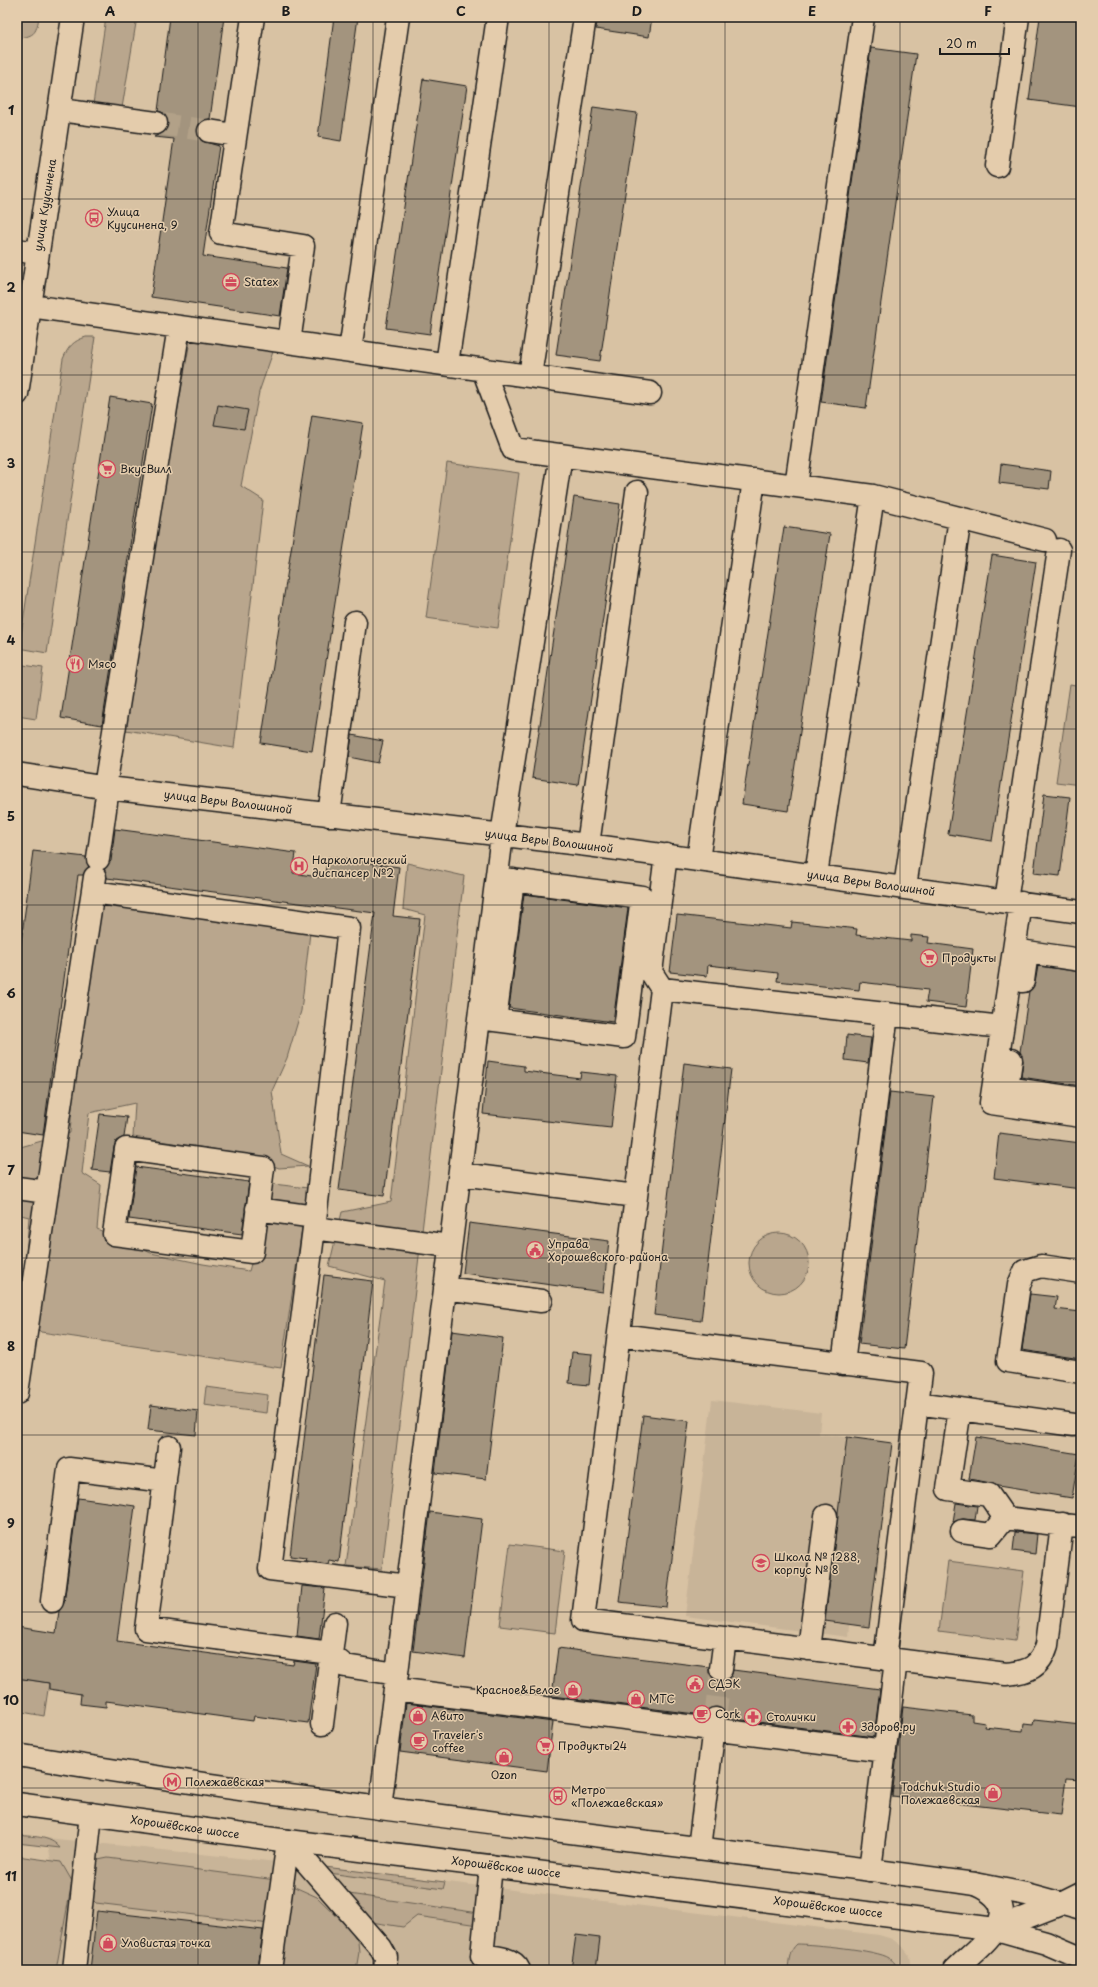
<svg xmlns="http://www.w3.org/2000/svg" width="1098" height="1987" viewBox="0 0 1098 1987" font-family="'Playpen Sans',sans-serif">
	<rect width="100%" height="100%" fill="#d8c2a3"/>
	<filter id="ink" filterUnits="userSpaceOnUse"><feTurbulence type="fractalNoise" baseFrequency=".025" numOctaves="2"/><feDisplacementMap in="SourceGraphic" scale="8" xChannelSelector="R" yChannelSelector="G"/><feConvolveMatrix kernelMatrix="1 2 1 2 8 2 1 2 1" color-interpolation-filters="sRGB"/></filter>
	<g filter="url(#ink)">
		<!-- built -->
		<path fill="#c8b498" d="M 712,1400 L 821,1413 L 819,1434 L 847,1437 L 823,1621 L 849,1625 L 848,1637 L 685,1616 Z
			M 47,1838 L 325,1867 L 879,1935 L 892,1939 L 903,1947 L 910,1956 L 912,1968 L 912,1970 L 46,1970 L 58,1901 Z"/>
		<!-- green -->
		<path fill="#b9a68d" stroke="#6a6154" d="M 17,17 L 39,17 C 36,36 33,35 17,39 Z
			M 106,17 L 137,17 L 122,108 L 93,104 Z
			M 86,337 L 95,337 L 47,653 L 19,648 L 63,359 C 68,347 73,341 86,337 Z
			M 190,341 L 274,349 L 259,392 L 241,486 L 263,500 L 234,748 L 120,729 Z
			M 447,463 L 519,473 L 498,628 L 426,618 Z
			M 17,664 L 43,668 L 36,719 L 17,716 Z
			M 1070,684 L 1081,686 L 1081,785 L 1056,782 Z
			M 407,863 L 464,876 L 382,1569 L 346,1566 L 385,1281 L 329,1266 L 342,1212 L 391,1202 L 425,915 L 403,909 Z
			M 83,887 L 312,915 L 301,1011 L 287,1058 L 272,1091 L 281,1154 L 308,1166 L 279,1168 L 239,1153 L 133,1137 L 135,1103 L 89,1113 L 82,1173 L 101,1185 L 97,1229 L 151,1253 L 203,1264 L 249,1271 L 273,1184 L 308,1188 L 281,1368 L 41,1332 L 21,1315 L 29,1217 L 17,1214 L 17,1148 L 70,1133 L 75,1067 Z
			M749 1263a30 30 0 1 1 60 0a30 30 0 1 1-60 0Z
			M 206,1387 L 268,1395 L 266,1413 L 204,1405 Z
			M 510,1544 L 565,1551 L 555,1633 L 500,1626 Z
			M 948,1561 L 1024,1571 L 1015,1641 L 939,1631 Z
			M 17,1678 L 49,1683 L 44,1716 L 17,1711 Z
			M 17,1835 C 32,1837 50,1835 60,1848 L 17,1843 Z
			M 17,1856 L 61,1862 L 72,1881 L 56,1970 L 17,1970 Z
			M 108,1858 L 276,1880 L 270,1924 L 96,1903 L 91,1898 L 93,1866 L 98,1860 Z
			M 322,1867 L 325,1867 L 445,1882 L 443,1889 L 322,1872 Z
			M 288,1884 L 317,1897 L 351,1930 L 358,1942 L 359,1952 L 356,1970 L 276,1970 Z
			M 342,1893 L 479,1913 L 478,1925 L 417,1916 L 403,1927 L 371,1922 Z
			M 797,1944 C 812,1944 878,1950 889,1958 C 894,1961 896,1964 897,1970 L 788,1970 C 789,1960 789,1951 797,1944 Z"/>
		<!-- building -->
		<path fill="#a3947e" stroke="#1c1c1c" d="M 170,17 L 224,17 L 210,119 L 204,120 L 200,123 L 197,129 L 198,136 L 202,141 L 219,146 L 203,256 L 287,268 L 280,316 L 151,297 L 174,139 L 154,137 L 166,131 L 168,124 L 168,119 L 164,113 L 158,111 Z
			M 334,17 L 358,17 L 341,141 L 318,137 Z
			M 597,17 L 652,17 L 649,37 L 596,29 Z
			M 1040,17 L 1081,17 L 1081,107 L 1029,100 Z
			M 871,48 L 916,54 L 866,408 L 821,402 Z
			M 423,79 L 467,86 L 430,334 L 386,328 Z
			M 593,107 L 637,113 L 600,361 L 556,355 Z
			M 110,397 L 152,404 L 102,725 L 61,718 Z
			M 218,405 L 248,410 L 244,429 L 214,425 Z
			M 312,415 L 363,423 L 312,751 L 261,743 Z
			M 1001,464 L 1051,471 L 1049,489 L 999,483 Z
			M 574,497 L 620,504 L 578,785 L 532,778 Z
			M 784,527 L 830,534 L 788,811 L 742,804 Z
			M 992,555 L 1036,562 L 992,841 L 948,834 Z
			M 352,735 L 383,741 L 378,763 L 349,757 Z
			M 1044,794 L 1070,797 L 1060,876 L 1034,873 Z
			M 115,829 L 296,853 L 293,873 L 324,878 L 328,857 L 399,867 L 393,916 L 420,919 L 384,1196 L 339,1190 L 375,913 L 107,878 L 104,869 L 111,861 Z
			M 33,851 L 86,857 L 89,867 L 83,875 L 78,875 L 43,1135 L 17,1131 L 17,972 Z
			M 524,894 L 628,908 L 613,1022 L 509,1008 Z
			M 677,915 L 791,928 L 792,922 L 840,927 L 857,929 L 856,935 L 911,941 L 911,935 L 929,937 L 928,943 L 973,949 L 966,1007 L 926,1002 L 928,990 L 860,982 L 859,990 L 777,981 L 778,973 L 708,965 L 707,976 L 670,972 Z
			M 1038,966 L 1081,972 L 1081,1086 L 1021,1077 L 1023,1061 L 1020,1052 L 1029,991 L 1035,983 Z
			M 847,1035 L 871,1038 L 868,1063 L 845,1060 Z
			M 488,1061 L 524,1066 L 524,1071 L 580,1078 L 581,1072 L 617,1076 L 611,1128 L 483,1114 Z
			M 684,1063 L 731,1069 L 701,1321 L 654,1315 Z
			M 890,1092 L 934,1097 L 904,1349 L 859,1344 Z
			M 100,1114 L 127,1117 L 124,1137 L 116,1141 L 114,1147 L 110,1172 L 92,1170 Z
			M 999,1133 L 1081,1143 L 1081,1189 L 994,1178 Z
			M 136,1167 L 249,1182 L 242,1234 L 129,1219 Z
			M 469,1223 L 609,1241 L 603,1292 L 463,1273 Z
			M 324,1275 L 373,1281 L 339,1562 L 329,1560 L 328,1564 L 305,1561 L 306,1558 L 290,1556 Z
			M 1030,1294 L 1057,1297 L 1055,1309 L 1081,1312 L 1081,1359 L 1022,1350 Z
			M 452,1331 L 503,1338 L 486,1479 L 435,1473 Z
			M 572,1352 L 592,1354 L 589,1385 L 569,1383 Z
			M 151,1405 L 198,1411 L 196,1435 L 148,1430 Z
			M 643,1415 L 689,1421 L 666,1607 L 619,1602 Z
			M 847,1437 L 892,1443 L 869,1627 L 825,1621 Z
			M 976,1437 L 1079,1454 L 1072,1498 L 998,1486 L 991,1483 L 969,1479 Z
			M 78,1498 L 135,1506 L 117,1641 L 293,1665 L 294,1661 L 316,1664 L 308,1723 L 254,1716 L 253,1721 L 106,1701 L 106,1707 L 80,1704 L 81,1694 L 49,1689 L 49,1683 L 17,1678 L 17,1627 L 56,1633 L 59,1611 L 64,1603 Z
			M 956,1503 L 977,1506 L 975,1520 L 963,1519 L 953,1522 Z
			M 430,1512 L 482,1519 L 465,1658 L 413,1651 Z
			M 1015,1532 L 1037,1534 L 1035,1554 L 1013,1551 Z
			M 302,1586 L 325,1588 L 319,1639 L 297,1636 Z
			M 558,1648 L 709,1667 L 709,1673 L 713,1679 L 720,1681 L 725,1681 L 731,1677 L 733,1670 L 880,1689 L 874,1737 L 727,1718 L 723,1709 L 717,1707 L 710,1708 L 703,1715 L 552,1696 Z
			M 406,1703 L 553,1722 L 547,1771 L 400,1752 Z
			M 903,1707 L 972,1715 L 972,1721 L 985,1723 L 984,1727 L 1023,1731 L 1024,1724 L 1033,1725 L 1034,1720 L 1081,1725 L 1081,1780 L 1066,1779 L 1061,1815 L 892,1796 Z
			M 97,1911 L 263,1930 L 258,1970 L 90,1970 Z
			M 576,1935 L 600,1938 L 596,1970 L 571,1970 Z"/>
		<g fill="none" stroke-linecap="round" stroke-linejoin="round">
			<!-- minor-tunnel -->
			<path stroke="#b2a188" stroke-width="22" stroke-dasharray="22 11" stroke-linecap="butt" d="M 156,123 L 209,131
				M 715,1719 L 721,1669"/>
			<!-- minor casing -->
			<g stroke="#1c1c1c" stroke-width="25">
				<path id="minor" d="M 253,17 L 221,233 L 303,246 L 289,342
					M 60,110 L 156,123
					M 209,131 L 235,135
					M 997,166 L 1018,17
					M 17,250 L 37,253
					M 30,306 L 650,393
					M 350,351 L 398,17
					M 447,364 L 498,17
					M 483,369 L 513,449 L 873,496 L 1045,540
					M 530,376 L 585,17
					M 796,486 L 863,17
					M 17,774 L 108,788 L 588,845 L 1081,912
					M 105,787 L 179,327
					M 329,815 L 355,622
					M 588,845 L 637,492
					M 666,855 L 651,972 L 662,989 L 583,1620 L 1006,1674 C 1028,1672 1040,1668 1047,1645 L 1062,1524
					M 98,859 L 108,788
					M 698,860 L 754,480
					M 816,875 L 873,496
					M 905,887 L 960,518
					M 93,892 L 349,928 L 314,1228
					M 1006,901 L 1059,550
					M 1021,903 L 991,1103 L 1081,1116
					M 1023,981 L 1027,952 L 1081,960
					M 662,989 L 1002,1027
					M 479,1018 L 624,1037 L 642,897 L 497,878
					M 495,1020 L 513,880
					M 1011,1060 L 1007,1088 L 1081,1099
					M 126,1149 L 263,1168 L 252,1252 L 114,1234 Z
					M 460,1174 L 636,1196
					M 17,1188 L 47,1192 L 17,1393
					M 47,1192 L 95,877
					M 257,1209 L 315,1217
					M 1081,1272 L 1041,1266 L 1025,1271 L 1019,1285 L 1008,1361 L 1081,1372
					M 445,1288 L 541,1301
					M 619,1335 L 921,1373 L 885,1659
					M 843,1364 L 887,1014
					M 917,1403 L 1074,1425
					M 960,1409 L 948,1489 L 989,1495 L 1005,1518 L 1081,1527
					M 169,1447 L 146,1629 L 323,1652 L 331,1655 L 345,1666 L 397,1674
					M 962,1531 L 991,1535 L 1005,1518
					M 408,1586 L 270,1569 L 314,1228 L 450,1246
					M 52,1601 L 69,1469 L 165,1481
					M 809,1649 L 826,1516
					M 721,1669 L 725,1638
					M 395,1689 L 885,1751
					M 322,1724 L 335,1623
					M 380,1808 L 502,835 L 561,455
					M 288,1841 L 381,1948 L 386,1957 L 385,1970
					M 699,1848 L 715,1719
					M 491,1866 L 482,1956 C 494,1957 513,1957 519,1970
					M 870,1870 L 896,1660
					M 996,1929 L 1063,1903 L 1081,1894
					M 74,1970 L 91,1814
					M 270,1970 L 288,1841
					M 955,1970 C 981,1944 1034,1910 975,1884"/>
			</g>
			<!-- major casing -->
			<g stroke="#1c1c1c" stroke-width="25">
				<path id="major" d="M 17,394 L 73,17
					M 17,1755 C 335,1808 656,1840 975,1884 L 1026,1894 L 1081,1909
					M 17,1804 L 288,1841 L 996,1929 L 1046,1943 L 1081,1958"/>
			</g>
			<!-- minor -->
			<use href="#minor" stroke="#e4ccac" stroke-width="22"/>
			<!-- major -->
			<use href="#major" stroke="#e4ccac" stroke-width="22"/>
		</g>
	</g>
	<!-- grid -->
	<path fill="none" stroke="#1c1c1c" stroke-width="1" stroke-opacity="0.55" d="M 198,17 L 198,1970M 373,17 L 373,1970M 549,17 L 549,1970M 725,17 L 725,1970M 900,17 L 900,1970M 17,199 L 1081,199M 17,375 L 1081,375M 17,552 L 1081,552M 17,729 L 1081,729M 17,905 L 1081,905M 17,1082 L 1081,1082M 17,1258 L 1081,1258M 17,1435 L 1081,1435M 17,1612 L 1081,1612M 17,1788 L 1081,1788"/>
	<!-- icons -->
	<defs>
		<g id="bus-ring" transform="scale(0.9)"><circle r="9.5" fill="#e4ccac" stroke="#d1495b" stroke-width="1.5"/><path d="M-5-6H5V4H4V6H2V4H-2V6H-4V4H-5ZM-3.5-4V0h7V-4ZM-3.5 1.2v1.5H-2V1.2ZM2 1.2v1.5H3.5V1.2Z" fill="#d1495b"/></g>
		<g id="office-ring" transform="scale(0.9)"><circle r="9.5" fill="#e4ccac" stroke="#d1495b" stroke-width="1.5"/><path d="M-6-3h4V-5.5h4V-3h4V5H-6ZM-1-4.5V-3h2v-1.5ZM-6 0V1H6V0Z" fill="#d1495b"/></g>
		<g id="supermarket-ring" transform="scale(0.9)"><circle r="9.5" fill="#e4ccac" stroke="#d1495b" stroke-width="1.5"/><path d="M-6-5.5h2.5l.6 2H6L4.5 2H-2.5L-4.4-4H-6ZM-1.5 3.2a1.3 1.3 0 1 0 .1 0ZM3 3.2a1.3 1.3 0 1 0 .1 0Z" fill="#d1495b"/></g>
		<g id="restaurant-ring" transform="scale(0.9)"><circle r="9.5" fill="#e4ccac" stroke="#d1495b" stroke-width="1.5"/><path d="M-5-6h1v4h1v-4h1v4h1v-4h1v5L-1.5 .5V6h-2V.5L-5-1ZM5-6V6H3V1.5H1.5Q1.5-4 5-6Z" fill="#d1495b"/></g>
		<g id="hospital-ring" transform="scale(0.9)"><circle r="9.5" fill="#e4ccac" stroke="#d1495b" stroke-width="1.5"/><path d="M-5-5h3v3.5h4V-5h3V5h-3V1.5h-4V5h-3Z" fill="#d1495b"/></g>
		<g id="civic-ring" transform="scale(0.9)"><circle r="9.5" fill="#e4ccac" stroke="#d1495b" stroke-width="1.5"/><path d="M-.6-6.5H3V-4.5H.6V-3L4-1V1h2V6H-6V1h2V-1L-.6-3ZM-1.2 2.5V6h2.4V2.5Z" fill="#d1495b"/></g>
		<g id="school-ring" transform="scale(0.9)"><circle r="9.5" fill="#e4ccac" stroke="#d1495b" stroke-width="1.5"/><path d="M0-5L7-2L0 1L-7-2ZM-4 1L0 2.5L4 1V4Q0 6-4 4Z" fill="#d1495b"/></g>
		<g id="shop-ring" transform="scale(0.9)"><circle r="9.5" fill="#e4ccac" stroke="#d1495b" stroke-width="1.5"/><path d="M-5-2.5h2.3a2.7 3.5 0 0 1 5.4 0H5L5.5 6h-11ZM-1.5-2.5h3a1.5 2.3 0 0 0-3 0Z" fill="#d1495b"/></g>
		<g id="cafe-ring" transform="scale(0.9)"><circle r="9.5" fill="#e4ccac" stroke="#d1495b" stroke-width="1.5"/><path d="M-5.5-4.5H6V0H3Q3 3.5 0 3.5H-2.5Q-5.5 3.5-5.5 0ZM3-3.2v2h1.7v-2ZM-6 4.5H4V6H-6Z" fill="#d1495b"/></g>
		<g id="pharmacy-ring" transform="scale(0.9)"><circle r="9.5" fill="#e4ccac" stroke="#d1495b" stroke-width="1.5"/><path d="M-2-6h4v4h4v4h-4v4h-4v-4h-4v-4h4Z" fill="#d1495b"/></g>
		<g id="metro-ring" transform="scale(0.9)"><circle r="9.5" fill="#e4ccac" stroke="#d1495b" stroke-width="1.5"/><path d="M-5.5 5V-5H-3L0 0L3-5H5.5V5H3V-.5L0 4L-3-.5V5Z" fill="#d1495b"/></g>
	</defs>
	<g fill-rule="evenodd">
		<use href="#bus-ring" x="94" y="218"/>
		<use href="#office-ring" x="231" y="282"/>
		<use href="#supermarket-ring" x="107" y="469"/>
		<use href="#restaurant-ring" x="75" y="664"/>
		<use href="#hospital-ring" x="299" y="866"/>
		<use href="#supermarket-ring" x="929" y="958"/>
		<use href="#civic-ring" x="535" y="1250"/>
		<use href="#school-ring" x="761" y="1563"/>
		<use href="#civic-ring" x="695" y="1684"/>
		<use href="#shop-ring" x="573" y="1690"/>
		<use href="#shop-ring" x="636" y="1699"/>
		<use href="#cafe-ring" x="702" y="1714"/>
		<use href="#shop-ring" x="418" y="1716"/>
		<use href="#pharmacy-ring" x="753" y="1717"/>
		<use href="#pharmacy-ring" x="848" y="1727"/>
		<use href="#cafe-ring" x="419" y="1741"/>
		<use href="#supermarket-ring" x="545" y="1746"/>
		<use href="#shop-ring" x="504" y="1757"/>
		<use href="#metro-ring" x="172" y="1782"/>
		<use href="#shop-ring" x="993" y="1793"/>
		<use href="#bus-ring" x="558" y="1796"/>
		<use href="#shop-ring" x="108" y="1943"/>
	</g>
	<g text-anchor="middle" stroke-width="3" stroke-linejoin="round" paint-order="stroke">
		<!-- street labels -->
		<g font-size="11" fill="#1c1c1c" stroke="#e4ccac">
			<text transform="translate(45 205) rotate(-81)" y="4">улица Куусинена</text>
			<text transform="translate(228 802) rotate(7)" y="4">улица Веры Волошиной</text>
			<text transform="translate(549 841) rotate(7)" y="4">улица Веры Волошиной</text>
			<text transform="translate(871 883) rotate(8)" y="4">улица Веры Волошиной</text>
			<text transform="translate(185 1827) rotate(8)" y="4">Хорошёвское шоссе</text>
			<text transform="translate(506 1867) rotate(7)" y="4">Хорошёвское шоссе</text>
			<text transform="translate(828 1907) rotate(7)" y="4">Хорошёвское шоссе</text>
		</g>
		<!-- poi labels -->
		<g font-size="11" fill="#1c1c1c" stroke="#e4ccac" text-anchor="start">
			<text x="107" y="216">Улица<tspan x="107" dy="13">Куусинена, 9</tspan></text>
			<text x="244" y="286">Statex</text>
			<text x="120" y="473">ВкусВилл</text>
			<text x="88" y="668">Мясо</text>
			<text x="312" y="864">Наркологический<tspan x="312" dy="13">диспансер №2</tspan></text>
			<text x="942" y="962">Продукты</text>
			<text x="548" y="1248">Управа<tspan x="548" dy="13">Хорошевского района</tspan></text>
			<text x="774" y="1561">Школа № 1288,<tspan x="774" dy="13">корпус № 8</tspan></text>
			<text x="708" y="1688">СДЭК</text>
			<text x="560" y="1694" text-anchor="end">Красное&amp;Белое</text>
			<text x="649" y="1703">МТС</text>
			<text x="715" y="1718">Cork</text>
			<text x="431" y="1720">Авито</text>
			<text x="766" y="1721">Столички</text>
			<text x="861" y="1731">Здоров.ру</text>
			<text x="432" y="1739">Traveler's<tspan x="432" dy="13">coffee</tspan></text>
			<text x="558" y="1750">Продукты24</text>
			<text x="504" y="1779" text-anchor="middle">Ozon</text>
			<text x="185" y="1786">Полежаевская</text>
			<text x="980" y="1791" text-anchor="end">Todchuk Studio<tspan x="980" dy="13">Полежаевская</tspan></text>
			<text x="571" y="1794">Метро<tspan x="571" dy="13">«Полежаевская»</tspan></text>
			<text x="121" y="1947">Уловистая точка</text>
		</g>
	</g>
	<!-- margin -->
	<rect width="1098" height="1987" fill="none" stroke="#e4ccac" stroke-width="44"/>
	<!-- scale -->
	<path d="M940 48v6h69v-6" fill="none" stroke="#1c1c1c" stroke-width="2"/>
	<text x="946" y="48" font-size="12" fill="#1c1c1c" stroke="#e4ccac" stroke-width="3" paint-order="stroke">20 m</text>
	<rect x="22" y="22" width="1054" height="1943" fill="none" stroke="#1c1c1c" stroke-width="1.5"/>
	<g font-size="13" text-anchor="middle" font-weight="bold" fill="#1c1c1c">
		<text x="110" y="16">A</text>
		<text x="286" y="16">B</text>
		<text x="461" y="16">C</text>
		<text x="637" y="16">D</text>
		<text x="812" y="16">E</text>
		<text x="988" y="16">F</text>
		<text x="11" y="115">1</text>
		<text x="11" y="292">2</text>
		<text x="11" y="468">3</text>
		<text x="11" y="645">4</text>
		<text x="11" y="821">5</text>
		<text x="11" y="998">6</text>
		<text x="11" y="1175">7</text>
		<text x="11" y="1351">8</text>
		<text x="11" y="1528">9</text>
		<text x="11" y="1705">10</text>
		<text x="11" y="1881">11</text>
	</g>
</svg>
